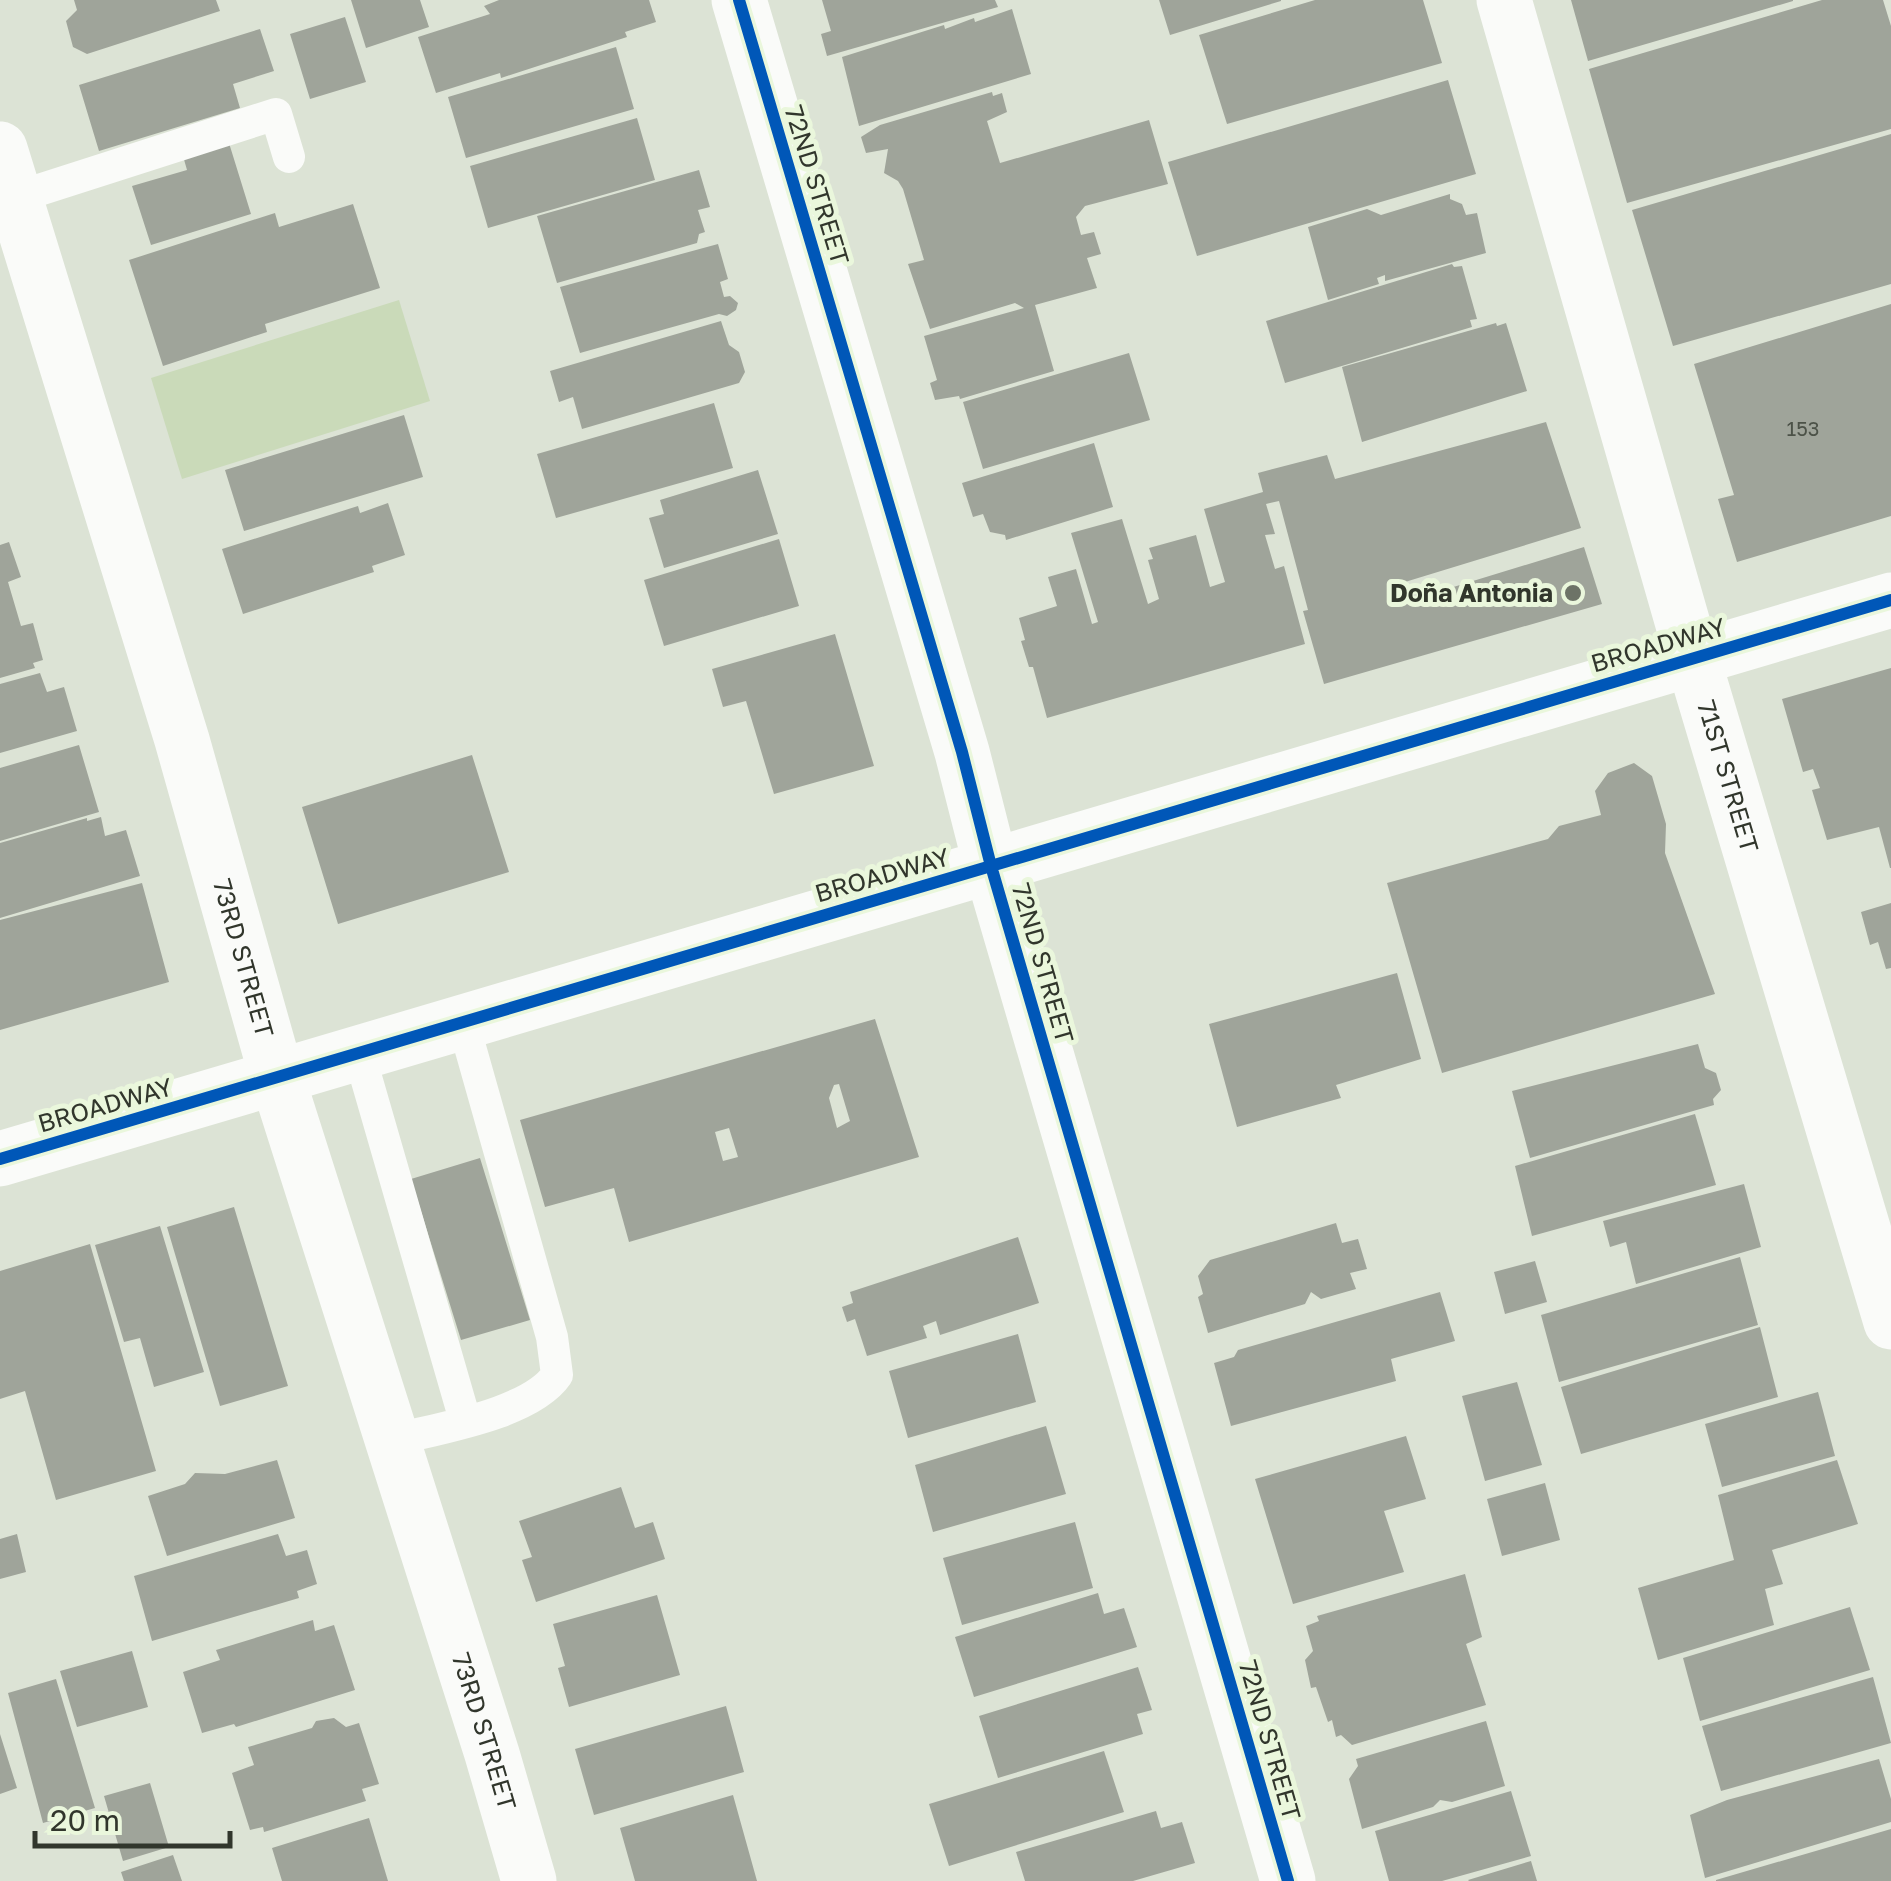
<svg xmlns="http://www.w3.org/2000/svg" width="1891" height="1881" viewBox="0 0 1891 1881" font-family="'Golos Text',sans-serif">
	<rect width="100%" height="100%" fill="#dce3d5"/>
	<!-- green -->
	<path fill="#cadab9" d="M 399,300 L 430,401 L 182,479 L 151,378 Z"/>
	<!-- building -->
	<path fill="#9fa49a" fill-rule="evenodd" d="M 74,0 L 216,0 L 220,11 L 87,54 L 73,47 L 66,21 L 77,10 Z
		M 351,0 L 420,0 L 429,27 L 366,48 Z
		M 499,0 L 649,0 L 656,22 L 625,32 L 627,37 L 501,78 L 500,73 L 436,93 L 418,37 L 490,14 L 484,6 Z
		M 822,0 L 995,0 L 998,7 L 827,56 L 821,34 L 831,31 Z
		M 1159,0 L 1281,0 L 1281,1 L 1170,35 Z
		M 1315,0 L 1423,0 L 1442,63 L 1227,124 L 1199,35 Z
		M 1571,0 L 1793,0 L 1793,1 L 1588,61 Z
		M 1822,0 L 1883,0 L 1891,26 L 1891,129 L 1627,203 L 1589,69 Z
		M 1012,9 L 1031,74 L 859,126 L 842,57 L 944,25 L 945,29 L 974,18 L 975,22 Z
		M 345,17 L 366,82 L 310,99 L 290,34 Z
		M 260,29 L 274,71 L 233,84 L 240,108 L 99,151 L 79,85 Z
		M 616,47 L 634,109 L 466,158 L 448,97 Z
		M 1448,80 L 1476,174 L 1197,256 L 1168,162 Z
		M 992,92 L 993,96 L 1002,93 L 1007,112 L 987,121 L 1000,163 L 1149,120 L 1168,184 L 1085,206 L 1076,217 L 1081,235 L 1094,232 L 1101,254 L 1087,258 L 1097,288 L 1035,305 L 1054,371 L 960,399 L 959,396 L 935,400 L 930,383 L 937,380 L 924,336 L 1024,308 L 1015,303 L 930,329 L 908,264 L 924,260 L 903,189 L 898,181 L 884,173 L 888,149 L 866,153 L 861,137 L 880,125 Z
		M 637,118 L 655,180 L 488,228 L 470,166 Z
		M 1891,134 L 1891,284 L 1673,346 L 1632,210 Z
		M 229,143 L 251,214 L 151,245 L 132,186 L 187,170 L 183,156 Z
		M 699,170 L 710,207 L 698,210 L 705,232 L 699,234 L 697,243 L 557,283 L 537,216 Z
		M 1450,194 L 1450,199 L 1462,204 L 1466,215 L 1477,213 L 1486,253 L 1385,281 L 1385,275 L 1377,278 L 1379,284 L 1328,300 L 1308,227 L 1367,209 L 1381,215 Z
		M 353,204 L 380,288 L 265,324 L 267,332 L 163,366 L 129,260 L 275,213 L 279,227 Z
		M 718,244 L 728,279 L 720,282 L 724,297 L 730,296 L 738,303 L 736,310 L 727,316 L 719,314 L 580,353 L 560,287 Z
		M 1452,264 L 1454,267 L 1462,266 L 1477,319 L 1470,320 L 1472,327 L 1285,383 L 1266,321 Z
		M 1891,304 L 1891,516 L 1737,562 L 1718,499 L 1734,495 L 1694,364 Z
		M 721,321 L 729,345 L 739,352 L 745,372 L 739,383 L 582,429 L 573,397 L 559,402 L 550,371 Z
		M 1496,323 L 1497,326 L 1506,323 L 1527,391 L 1362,442 L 1342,367 Z
		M 1129,353 L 1150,420 L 983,469 L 963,402 Z
		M 714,403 L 733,468 L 556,518 L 537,454 Z
		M 404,415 L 423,477 L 244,531 L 225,470 Z
		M 1546,422 L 1581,528 L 1405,582 L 1411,600 L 1584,547 L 1602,604 L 1324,684 L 1303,611 L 1308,610 L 1279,501 L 1266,504 L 1275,534 L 1265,535 L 1275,569 L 1284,566 L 1305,644 L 1047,718 L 1033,667 L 1029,667 L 1021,641 L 1025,640 L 1019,618 L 1057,606 L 1048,577 L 1076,569 L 1092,624 L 1098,622 L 1071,533 L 1122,519 L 1148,604 L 1159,599 L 1148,560 L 1153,559 L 1149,548 L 1196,535 L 1210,587 L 1225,582 L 1204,509 L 1263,492 L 1258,473 L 1327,455 L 1335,479 Z
		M 1094,443 L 1113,507 L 1006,540 L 1005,535 L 990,532 L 983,514 L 973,517 L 962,483 Z
		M 758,470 L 778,534 L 664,568 L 649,518 L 664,514 L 660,500 Z
		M 388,503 L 405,555 L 372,566 L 374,572 L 243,614 L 222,549 L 358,506 L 360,513 Z
		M 779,539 L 799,606 L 664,646 L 644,580 Z
		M 9,542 L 21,577 L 8,582 L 21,626 L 33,623 L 43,660 L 33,663 L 35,668 L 0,678 L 0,545 Z
		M 835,634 L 874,766 L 774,794 L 746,701 L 723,707 L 712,669 Z
		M 1891,668 L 1891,868 L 1890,868 L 1879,827 L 1827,840 L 1812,790 L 1820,788 L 1813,769 L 1803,772 L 1782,699 Z
		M 40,673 L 47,692 L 64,687 L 77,731 L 0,753 L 0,684 Z
		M 79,745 L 99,812 L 0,841 L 0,768 Z
		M 472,755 L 509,872 L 338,924 L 302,807 Z
		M 1634,763 L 1652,776 L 1666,824 L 1665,853 L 1715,994 L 1442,1073 L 1387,883 L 1548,839 L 1559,826 L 1601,815 L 1595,791 L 1608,773 Z
		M 101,817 L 105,836 L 126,830 L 140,876 L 0,918 L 0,843 L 87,818 L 87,821 Z
		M 142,883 L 169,982 L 0,1030 L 0,920 Z
		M 1891,903 L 1891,968 L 1886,969 L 1878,942 L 1870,945 L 1861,912 Z
		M 1397,973 L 1421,1059 L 1336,1085 L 1341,1098 L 1237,1127 L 1209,1024 Z
		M 875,1019 L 919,1157 L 629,1242 L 614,1188 L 545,1207 L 520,1120 ZM 839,1084 L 850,1121 L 837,1128 L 829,1098 L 834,1085 ZM 729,1128 L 738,1157 L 723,1161 L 715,1132 Z
		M 1698,1044 L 1705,1068 L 1716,1073 L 1721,1090 L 1713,1099 L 1714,1105 L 1530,1158 L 1512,1091 Z
		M 1695,1114 L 1716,1185 L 1532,1236 L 1515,1166 Z
		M 480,1158 L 530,1320 L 461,1340 L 411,1179 Z
		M 1744,1184 L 1761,1247 L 1636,1284 L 1626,1242 L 1610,1247 L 1603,1221 Z
		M 234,1207 L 288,1386 L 220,1406 L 167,1227 Z
		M 1336,1223 L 1342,1243 L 1358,1239 L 1367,1269 L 1350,1273 L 1356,1289 L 1321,1299 L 1311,1292 L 1305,1304 L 1208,1333 L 1198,1297 L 1203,1294 L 1198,1276 L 1210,1260 Z
		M 160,1226 L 204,1372 L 154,1387 L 140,1338 L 124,1342 L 95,1245 Z
		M 1018,1237 L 1039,1303 L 940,1335 L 936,1321 L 923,1326 L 927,1338 L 867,1356 L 855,1319 L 847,1322 L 842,1307 L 853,1303 L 850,1292 Z
		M 90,1244 L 156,1471 L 56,1500 L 25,1391 L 0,1399 L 0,1271 Z
		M 1740,1257 L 1758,1325 L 1559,1382 L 1541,1315 Z
		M 1535,1261 L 1547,1302 L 1505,1314 L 1494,1272 Z
		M 1440,1292 L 1455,1341 L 1391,1359 L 1396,1381 L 1231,1426 L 1214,1363 L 1234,1357 L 1238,1350 Z
		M 1760,1327 L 1778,1397 L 1581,1454 L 1561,1387 Z
		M 1018,1334 L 1036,1402 L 908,1438 L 889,1371 Z
		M 1517,1382 L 1542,1465 L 1485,1481 L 1462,1396 Z
		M 1818,1392 L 1835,1456 L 1722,1487 L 1705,1424 Z
		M 1046,1426 L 1066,1494 L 933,1532 L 915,1465 Z
		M 1406,1436 L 1426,1499 L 1384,1511 L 1404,1572 L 1293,1604 L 1255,1479 Z
		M 277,1460 L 295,1518 L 167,1556 L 148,1496 L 185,1484 L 195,1473 L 225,1474 Z
		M 1837,1460 L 1858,1524 L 1772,1550 L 1783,1584 L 1765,1589 L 1774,1625 L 1658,1660 L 1638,1588 L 1734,1560 L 1718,1495 Z
		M 1545,1483 L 1560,1540 L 1502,1556 L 1487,1499 Z
		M 621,1487 L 635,1528 L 653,1522 L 665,1559 L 536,1602 L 522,1560 L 532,1557 L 519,1521 Z
		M 1075,1522 L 1093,1588 L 962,1625 L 943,1558 Z
		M 17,1534 L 26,1572 L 0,1579 L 0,1539 Z
		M 278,1534 L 286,1556 L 307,1550 L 317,1584 L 297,1591 L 299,1598 L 152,1641 L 134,1576 Z
		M 1465,1574 L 1482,1637 L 1466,1644 L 1486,1705 L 1352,1745 L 1341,1735 L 1336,1737 L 1332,1720 L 1328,1722 L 1316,1687 L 1311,1688 L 1305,1660 L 1313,1651 L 1306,1626 L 1319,1621 L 1317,1616 Z
		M 1098,1593 L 1104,1614 L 1124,1608 L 1137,1647 L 974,1697 L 955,1637 Z
		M 657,1595 L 680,1675 L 569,1707 L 558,1668 L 565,1666 L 553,1624 Z
		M 1850,1607 L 1870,1670 L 1700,1721 L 1683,1658 Z
		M 313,1620 L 315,1631 L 334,1625 L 355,1690 L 236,1727 L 234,1724 L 202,1733 L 183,1672 L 220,1660 L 216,1650 Z
		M 132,1651 L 148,1707 L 77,1727 L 60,1671 Z
		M 1138,1667 L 1152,1710 L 1137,1714 L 1143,1734 L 998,1778 L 979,1716 Z
		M 1873,1677 L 1891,1743 L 1721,1791 L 1702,1726 Z
		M 56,1679 L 95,1808 L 43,1823 L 8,1693 Z
		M 726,1706 L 744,1772 L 594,1815 L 575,1749 Z
		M 334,1718 L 346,1727 L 359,1723 L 379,1784 L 362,1789 L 366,1801 L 264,1832 L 263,1827 L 250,1830 L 232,1773 L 254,1765 L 248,1747 L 312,1728 L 316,1721 Z
		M 1486,1721 L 1505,1786 L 1452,1802 L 1440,1800 L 1433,1807 L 1362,1829 L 1349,1779 L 1358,1766 L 1356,1759 Z
		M 0,1734 L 17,1788 L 0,1794 Z
		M 1104,1751 L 1124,1812 L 949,1866 L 929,1804 Z
		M 1879,1759 L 1891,1799 L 1891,1822 L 1705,1878 L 1690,1815 L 1727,1800 Z
		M 150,1783 L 169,1847 L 123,1861 L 104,1796 Z
		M 1511,1791 L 1531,1856 L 1442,1881 L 1389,1881 L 1375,1831 Z
		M 733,1795 L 757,1881 L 635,1881 L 620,1828 Z
		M 1156,1811 L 1161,1828 L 1182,1822 L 1195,1863 L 1133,1881 L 1025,1881 L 1016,1852 Z
		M 369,1818 L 388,1881 L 282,1881 L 272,1848 Z
		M 1891,1829 L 1891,1881 L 1716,1881 L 1716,1880 Z
		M 173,1855 L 182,1881 L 124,1881 L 121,1872 Z
		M 1531,1861 L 1537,1881 L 1469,1881 L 1468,1880 Z"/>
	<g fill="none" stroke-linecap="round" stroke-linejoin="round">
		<!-- service -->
		<path stroke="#fafbf9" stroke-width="32" d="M 14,198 L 276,114 L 289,157
			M 359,1053 L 465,1420
			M 393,1440 C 439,1428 530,1414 557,1375 L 552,1337 L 463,1022"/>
		<!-- minor -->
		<g stroke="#fafbf9" stroke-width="55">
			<path d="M 739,0 L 962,752 L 991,866 L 1288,1881"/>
			<path id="s1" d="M 1504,0 L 1693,659 L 1891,1322"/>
			<path id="s2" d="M 0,149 L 182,740 L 277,1077 L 492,1754 L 529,1881"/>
		</g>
		<!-- tertiary -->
		<path stroke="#fafbf9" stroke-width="55" d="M 0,1159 L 1891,600"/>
		<!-- cycleway casing -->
		<g stroke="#eaf7dc" stroke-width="19">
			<path id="cycleway" d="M 739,0 L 962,752 L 991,866 L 1288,1881
				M 0,1159 L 1891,600"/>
		</g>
		<!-- cycleway -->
		<use href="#cycleway" stroke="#0057b8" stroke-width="12"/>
	</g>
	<!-- markers -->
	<circle fill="#6d7367" stroke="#eaf7dc" stroke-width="4" cx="1573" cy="593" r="10"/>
	<g text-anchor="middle" stroke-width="10" stroke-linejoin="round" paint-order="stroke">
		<!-- number labels -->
		<g font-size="20" fill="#4c5248">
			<text x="1803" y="436">153</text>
		</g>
		<!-- street labels -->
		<g font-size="25" fill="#31362c" stroke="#eaf7dc">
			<text transform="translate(817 185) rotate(73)" y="9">72ND STREET</text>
			<text transform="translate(1658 645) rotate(-16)" y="9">BROADWAY</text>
			<text dy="9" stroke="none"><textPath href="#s1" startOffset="808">71ST STREET</textPath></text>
			<text transform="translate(882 875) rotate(-16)" y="9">BROADWAY</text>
			<text dy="9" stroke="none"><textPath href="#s2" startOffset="845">73RD STREET</textPath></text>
			<text transform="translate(1043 963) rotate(74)" y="9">72ND STREET</text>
			<text transform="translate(105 1105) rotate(-16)" y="9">BROADWAY</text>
			<text dy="9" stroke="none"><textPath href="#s2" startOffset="1655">73RD STREET</textPath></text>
			<text transform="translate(1270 1740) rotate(74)" y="9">72ND STREET</text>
		</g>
		<!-- poi labels -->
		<g font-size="25" font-weight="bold" fill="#31362c" stroke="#eaf7dc" text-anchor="end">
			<text x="1553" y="602">Doña Antonia</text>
		</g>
	</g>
	<!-- scale -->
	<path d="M35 1831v15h195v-15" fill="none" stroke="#31362c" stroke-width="5"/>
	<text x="50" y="1831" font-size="30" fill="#31362c" stroke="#eaf7dc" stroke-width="8" paint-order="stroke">20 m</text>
</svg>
